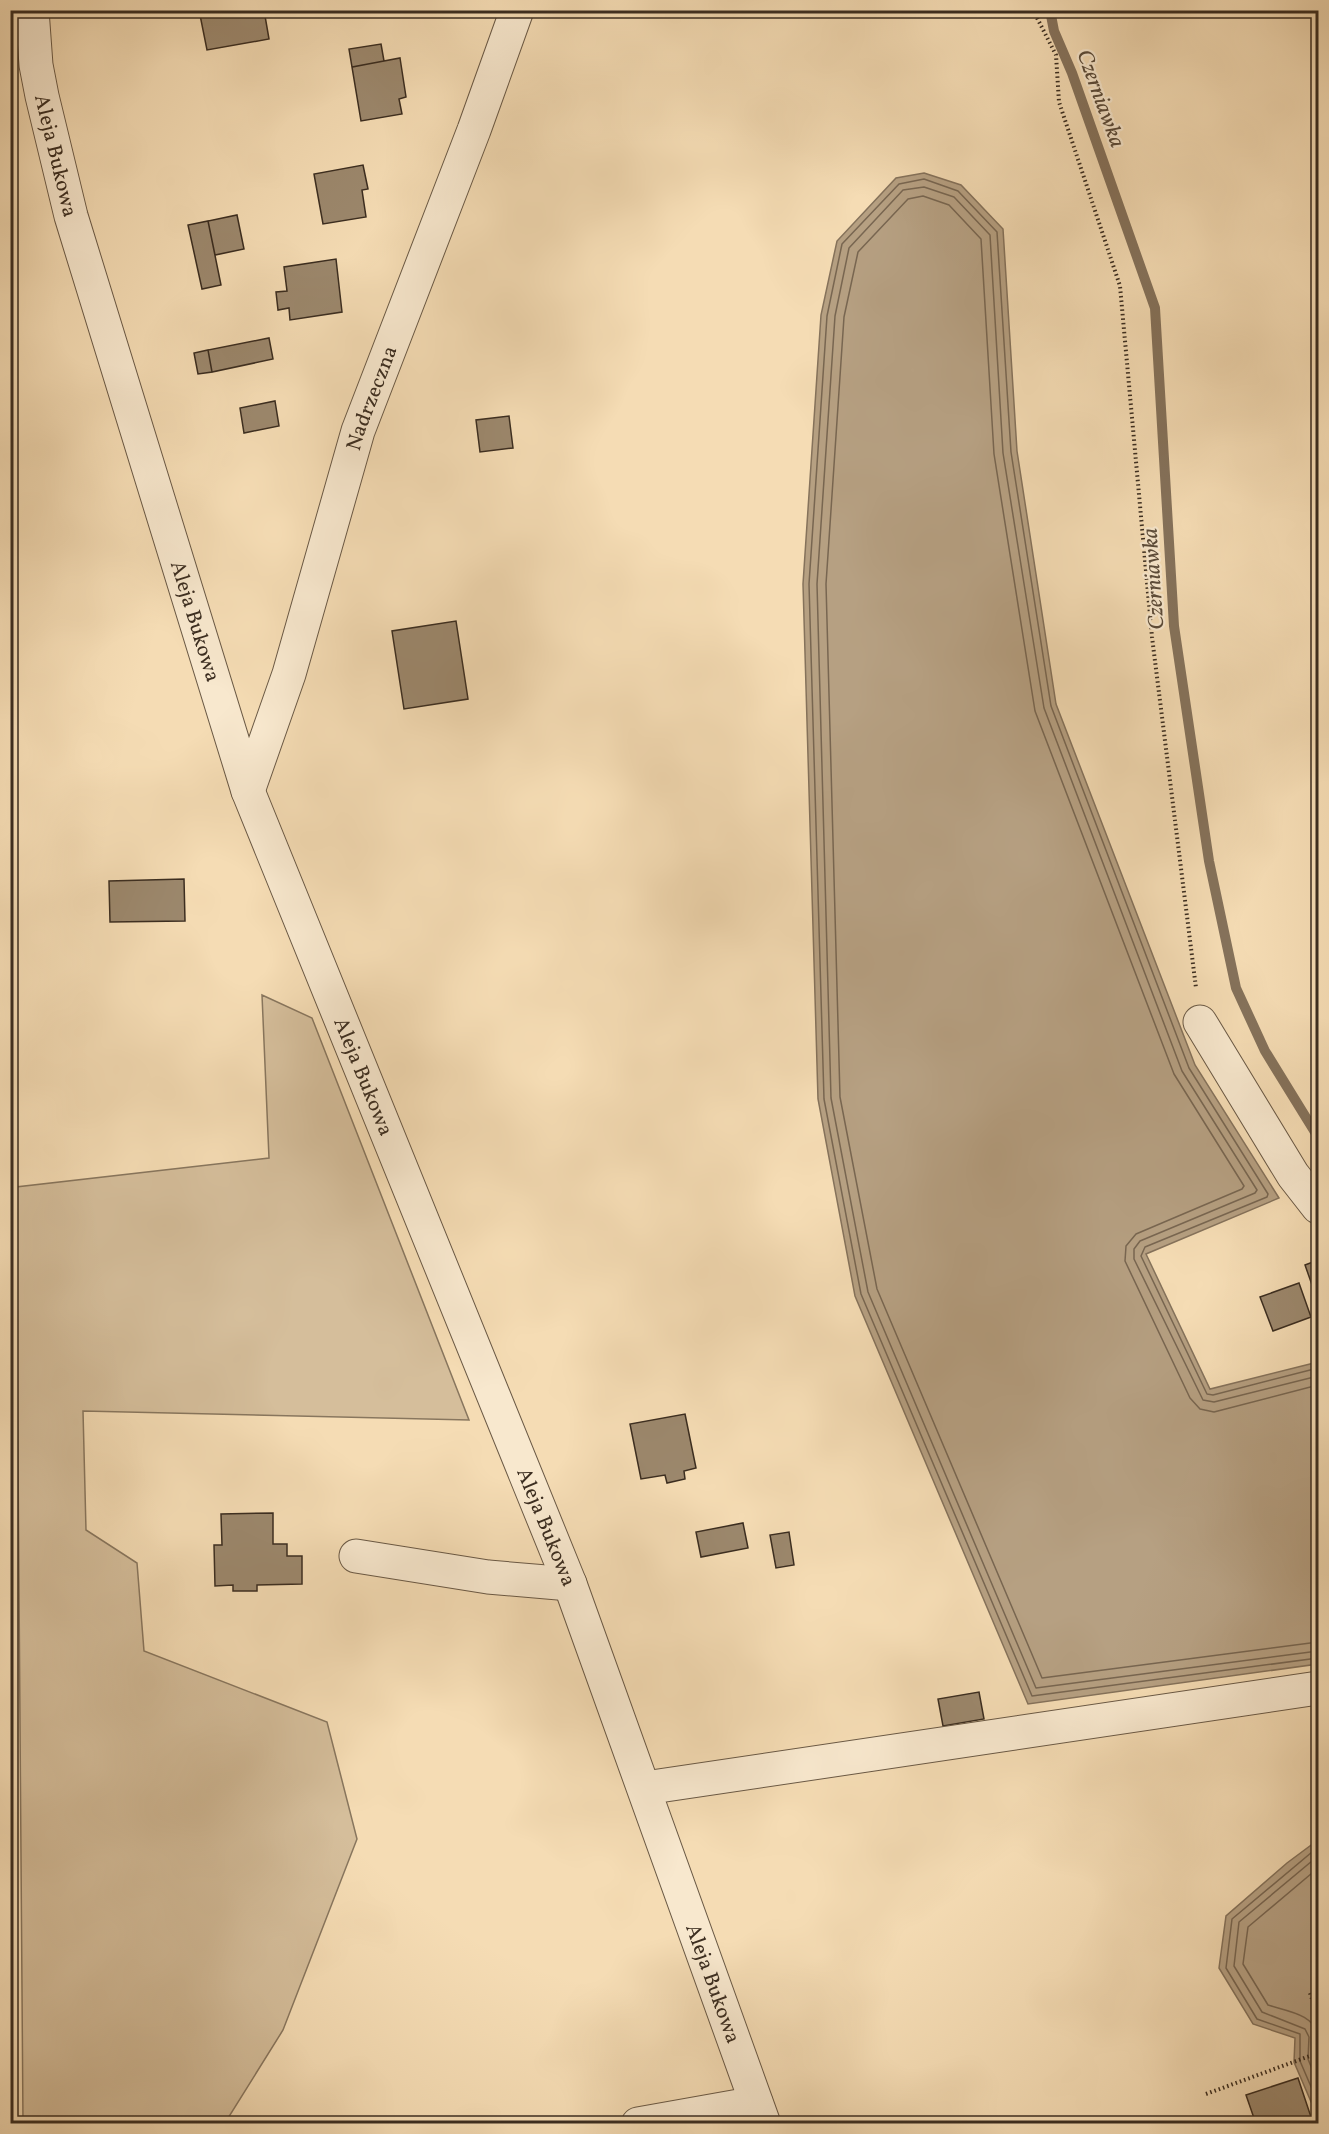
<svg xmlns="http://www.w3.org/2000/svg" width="1329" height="2134" viewBox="0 0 1329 2134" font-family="Vollkorn,serif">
	<rect width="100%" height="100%" fill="#f5dcb4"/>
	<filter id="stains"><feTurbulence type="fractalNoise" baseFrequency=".00333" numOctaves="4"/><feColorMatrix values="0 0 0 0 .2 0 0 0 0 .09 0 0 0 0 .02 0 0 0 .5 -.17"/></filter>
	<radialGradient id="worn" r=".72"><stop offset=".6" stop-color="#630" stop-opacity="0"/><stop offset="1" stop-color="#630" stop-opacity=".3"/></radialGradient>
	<!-- green -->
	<path fill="#d5be9b" stroke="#88765e" stroke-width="1.5" d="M 262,995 L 312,1018 L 469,1420 L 83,1411 L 86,1530 L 137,1563 L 144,1651 L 327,1722 L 357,1839 L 283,2030 L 225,2123 L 23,2123 L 16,1187 L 269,1158 Z"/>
	<!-- water -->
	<path fill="#b6a082" stroke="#85725b" stroke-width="1.5" d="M 924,173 L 961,185 L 1003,229 L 1017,451 L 1056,704 L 1195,1065 L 1279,1198 L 1146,1254 L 1210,1389 L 1318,1362 L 1318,1664 L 1028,1704 L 855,1296 L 818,1099 L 803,584 L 821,315 L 837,241 L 896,178 Z
		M 1318,1840 L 1318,2118 L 1294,2062 L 1295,2038 L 1253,2024 L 1219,1968 L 1226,1916 L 1287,1863 Z"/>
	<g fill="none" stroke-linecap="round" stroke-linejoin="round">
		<!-- shore -->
		<path stroke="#786651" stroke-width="1.5" d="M 1318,1368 L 1213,1395 L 1207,1394 L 1141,1256 L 1145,1247 L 1267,1197 L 1268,1194 L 1189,1068 L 1051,706 L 1011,452 L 997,232 L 958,191 L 924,179 L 899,184 L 842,244 L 827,316 L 809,584 L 824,1099 L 861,1294 L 1032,1696 L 1318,1658
			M 1318,1376 L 1214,1402 L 1203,1400 L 1134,1259 L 1134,1249 L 1140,1241 L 1255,1193 L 1257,1190 L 1182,1071 L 1044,708 L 1003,453 L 990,235 L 954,197 L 924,187 L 903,190 L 849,248 L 835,316 L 817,584 L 831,1098 L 868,1292 L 1036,1688 L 1318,1651
			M 1318,1385 L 1214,1412 L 1200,1409 L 1190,1398 L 1125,1261 L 1126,1246 L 1136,1234 L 1242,1189 L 1244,1186 L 1174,1074 L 1035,711 L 994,454 L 981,239 L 949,205 L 923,196 L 908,199 L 858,252 L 844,317 L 826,584 L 840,1097 L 877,1289 L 1042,1678 L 1318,1642
			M 1318,1847 L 1232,1919 L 1226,1968 L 1257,2019 L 1300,2034 L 1300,2061 L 1318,2103
			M 1318,1856 L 1239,1922 L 1234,1966 L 1262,2012 L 1305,2029 L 1309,2037 L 1308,2059 L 1318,2084
			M 1318,1868 L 1248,1927 L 1243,1964 L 1268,2005 C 1286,2011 1316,2014 1318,2037 C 1318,2046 1316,2054 1318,2062"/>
		<!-- stream -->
		<path stroke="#85725b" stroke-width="10" d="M 1050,10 L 1054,31 L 1072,73 L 1155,308 L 1174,626 L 1209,861 L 1236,988 L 1265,1051 L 1318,1137"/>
	</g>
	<!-- building -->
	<path fill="#9c886d" stroke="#3b2d20" stroke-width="1.5" d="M 199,10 L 264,10 L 269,39 L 207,50 Z
		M 381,44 L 384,61 L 352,67 L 349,49 Z
		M 400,58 L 406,97 L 399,99 L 402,114 L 361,121 L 352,67 Z
		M 363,165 L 368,189 L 362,190 L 366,217 L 323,224 L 314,174 Z
		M 237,215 L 244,249 L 215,255 L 208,221 Z
		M 208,221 L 221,285 L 202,289 L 188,225 Z
		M 336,259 L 342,312 L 290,320 L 289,308 L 278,310 L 276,292 L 287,291 L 284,267 Z
		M 269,338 L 273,359 L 212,372 L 208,350 Z
		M 208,350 L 212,372 L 198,374 L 194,353 Z
		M 275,401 L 279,426 L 244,433 L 240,408 Z
		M 509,416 L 513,448 L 480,452 L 476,420 Z
		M 456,621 L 468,699 L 404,709 L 392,631 Z
		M 184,879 L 185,921 L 110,922 L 109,881 Z
		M 1318,1260 L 1318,1302 L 1305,1265 Z
		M 1299,1283 L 1311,1317 L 1273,1331 L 1260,1297 Z
		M 685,1414 L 696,1468 L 684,1471 L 685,1479 L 667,1483 L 665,1475 L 641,1479 L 630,1424 Z
		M 273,1513 L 273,1544 L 287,1544 L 287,1556 L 302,1556 L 302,1584 L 257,1585 L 257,1591 L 233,1591 L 233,1585 L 215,1586 L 214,1545 L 222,1545 L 221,1514 Z
		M 743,1523 L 748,1548 L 701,1557 L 696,1532 Z
		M 789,1532 L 794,1565 L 776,1568 L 770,1535 Z
		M 979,1692 L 984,1719 L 943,1726 L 938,1699 Z
		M 1298,2078 L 1311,2117 L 1290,2124 L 1256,2124 L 1246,2095 Z"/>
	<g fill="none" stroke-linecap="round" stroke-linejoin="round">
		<!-- minor casing -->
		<g stroke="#6a5945" stroke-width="35">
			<g id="minor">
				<path id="s1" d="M 32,10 L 36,65 L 42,96 L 71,216 L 248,791 L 570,1584 L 764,2124"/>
				<path id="s2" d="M 248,791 L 289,674 L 358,431 L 474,130 L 517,10"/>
				<path d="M 1200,1022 L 1293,1175 L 1318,1207"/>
				<path d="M 356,1556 L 488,1577 L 570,1584"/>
				<path d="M 645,1788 L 1318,1688"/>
				<path d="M 638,2124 L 756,2103"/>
			</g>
		</g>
		<!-- path -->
		<path stroke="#3b2d20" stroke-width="4" stroke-dasharray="1.5 3" stroke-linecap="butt" d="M 1033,10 L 1056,55 L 1059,102 L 1120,286 L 1152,637 L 1196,988
			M 1310,1993 L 1318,2017
			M 1206,2094 L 1318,2053"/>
		<!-- minor -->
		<use href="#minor" stroke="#f8e8ce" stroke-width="33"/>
	</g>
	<g text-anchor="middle" stroke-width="4.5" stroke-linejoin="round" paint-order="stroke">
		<!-- street labels -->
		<g font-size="21" fill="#3b2d20" stroke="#f8e8ce">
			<text dy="7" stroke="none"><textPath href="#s1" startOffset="148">Aleja Bukowa</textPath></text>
			<text dy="7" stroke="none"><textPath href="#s2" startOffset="412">Nadrzeczna</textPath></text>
			<text dy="7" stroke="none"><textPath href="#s1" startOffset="634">Aleja Bukowa</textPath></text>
			<text dy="7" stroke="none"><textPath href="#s1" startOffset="1120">Aleja Bukowa</textPath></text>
			<text dy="7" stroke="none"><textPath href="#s1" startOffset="1606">Aleja Bukowa</textPath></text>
			<text dy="7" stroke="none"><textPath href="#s1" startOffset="2092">Aleja Bukowa</textPath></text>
		</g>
		<!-- water labels -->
		<g font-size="22" font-style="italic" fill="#5a4a38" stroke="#f8e8ce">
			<text transform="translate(1102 98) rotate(70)" y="8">Czerniawka</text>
			<text transform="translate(1152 579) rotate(-94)" y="8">Czerniawka</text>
		</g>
	</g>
	<!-- margin -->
	<rect width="1329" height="2134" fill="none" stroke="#f5dcb4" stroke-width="36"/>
	<rect x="12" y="12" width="1305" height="2110" fill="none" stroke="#3b2d20" stroke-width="3"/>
	<rect x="18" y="18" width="1293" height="2098" fill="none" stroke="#3b2d20" stroke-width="1.5"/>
	<rect width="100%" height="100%" filter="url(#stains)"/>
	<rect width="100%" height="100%" fill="url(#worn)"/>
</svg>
